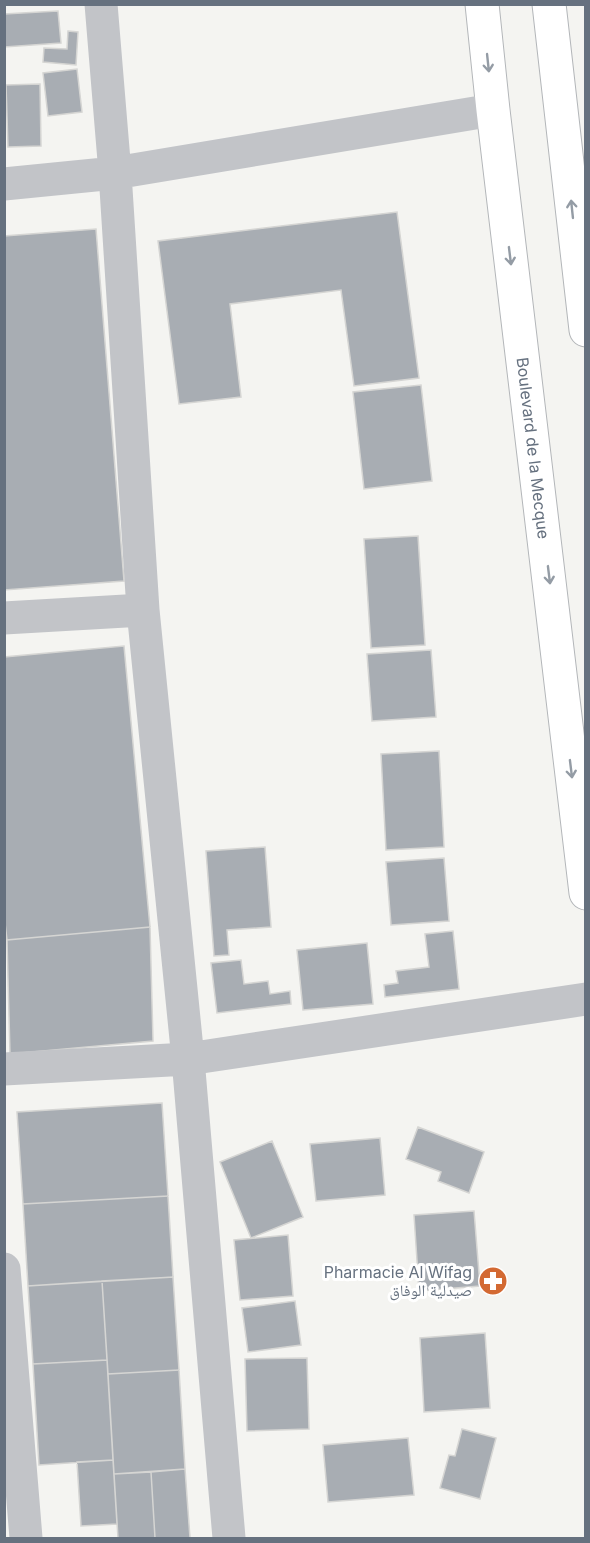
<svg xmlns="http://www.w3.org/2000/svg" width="590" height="1543" viewBox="0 0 590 1543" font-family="Inter,'Noto Naskh Arabic',sans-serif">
	<rect width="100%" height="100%" fill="#f4f4f1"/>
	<!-- building -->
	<path fill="#a8adb3" stroke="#d5d5d3" stroke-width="1.5" d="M 58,11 L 61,43 L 4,47 L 4,14 Z
		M 68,31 L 78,32 L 76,65 L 43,62 L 44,48 L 67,49 Z
		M 77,69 L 82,112 L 48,116 L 43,73 Z
		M 40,84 L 41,146 L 8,147 L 6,85 Z
		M 397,212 L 419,378 L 354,386 L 341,290 L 230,304 L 241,397 L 179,404 L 158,241 Z
		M 96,229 L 124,581 L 4,590 L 4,236 Z
		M 421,385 L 432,481 L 364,489 L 353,392 Z
		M 418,536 L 425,645 L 371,648 L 364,539 Z
		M 124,646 L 150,927 L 7,940 L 4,914 L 4,657 Z
		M 431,650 L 436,717 L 372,721 L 367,654 Z
		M 439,751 L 444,847 L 386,850 L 381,754 Z
		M 265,847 L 271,927 L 227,930 L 229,955 L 214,956 L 206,851 Z
		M 444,858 L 449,921 L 391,925 L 386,862 Z
		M 150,927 L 153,1041 L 10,1054 L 7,940 Z
		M 453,931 L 459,989 L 385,997 L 384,985 L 398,983 L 396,971 L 429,967 L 425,934 Z
		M 367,943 L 373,1004 L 303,1010 L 297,950 Z
		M 241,960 L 244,984 L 268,981 L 270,994 L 290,991 L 291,1004 L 217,1013 L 211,963 Z
		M 162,1103 L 168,1196 L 23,1204 L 17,1112 Z
		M 418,1127 L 484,1152 L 469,1193 L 438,1181 L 441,1172 L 406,1159 Z
		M 380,1138 L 385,1195 L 316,1201 L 310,1144 Z
		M 272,1141 L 303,1217 L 251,1238 L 220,1162 Z
		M 168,1196 L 173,1277 L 28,1286 L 23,1204 Z
		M 474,1211 L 480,1286 L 419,1291 L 414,1215 Z
		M 288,1235 L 293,1296 L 240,1300 L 234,1240 Z
		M 173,1277 L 179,1370 L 108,1374 L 102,1281 Z
		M 102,1281 L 107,1360 L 33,1364 L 28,1286 Z
		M 295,1301 L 301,1345 L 248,1352 L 242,1308 Z
		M 485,1333 L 490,1408 L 424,1412 L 420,1338 Z
		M 307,1358 L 309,1429 L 247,1431 L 245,1359 Z
		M 107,1360 L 113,1460 L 39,1465 L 33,1364 Z
		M 179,1370 L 185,1469 L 114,1474 L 108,1374 Z
		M 462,1429 L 496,1438 L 480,1499 L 440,1488 L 449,1455 L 455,1456 Z
		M 408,1438 L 414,1495 L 328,1502 L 323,1445 Z
		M 113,1460 L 117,1524 L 81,1526 L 77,1462 Z
		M 185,1469 L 190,1538 L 155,1538 L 151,1472 Z
		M 151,1472 L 155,1538 L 118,1538 L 114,1474 Z"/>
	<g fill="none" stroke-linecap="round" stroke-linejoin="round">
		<!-- primary casing -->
		<g stroke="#b3b6b9" stroke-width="35">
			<g id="primary">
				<path id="s1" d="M 482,4 L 493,110 L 586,893"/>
				<path d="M 549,4 L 586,330"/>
			</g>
		</g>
		<!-- minor -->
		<path stroke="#c2c4c8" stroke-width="33" d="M 101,4 L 115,173 L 143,610 L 188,1059 L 229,1538
			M 4,184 L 115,173 L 493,110
			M 4,618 L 143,610
			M 4,1069 L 188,1059 L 586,999
			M 4,1269 L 26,1538"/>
		<!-- primary -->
		<use href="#primary" stroke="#fff" stroke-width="33"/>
	</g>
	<!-- one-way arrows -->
	<defs><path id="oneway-shaft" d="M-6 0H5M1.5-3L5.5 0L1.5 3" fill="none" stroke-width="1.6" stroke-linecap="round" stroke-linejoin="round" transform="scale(1.5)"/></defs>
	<g stroke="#949ca5">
		<use href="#oneway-shaft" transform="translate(488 63) rotate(84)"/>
		<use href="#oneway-shaft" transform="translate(572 209) rotate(-96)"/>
		<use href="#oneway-shaft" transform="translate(510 256) rotate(83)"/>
		<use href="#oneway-shaft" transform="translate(549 575) rotate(83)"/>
		<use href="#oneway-shaft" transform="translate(571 769) rotate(83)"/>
	</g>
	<!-- icons -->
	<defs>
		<g id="pharmacy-disc" transform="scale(1.5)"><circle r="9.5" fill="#d36932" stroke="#fff"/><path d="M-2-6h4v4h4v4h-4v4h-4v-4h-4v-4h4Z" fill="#fff"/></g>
	</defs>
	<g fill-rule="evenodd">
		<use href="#pharmacy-disc" x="493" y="1281"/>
	</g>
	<g text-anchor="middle" stroke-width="6" stroke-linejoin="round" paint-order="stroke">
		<!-- street labels -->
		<g font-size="16" fill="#66717f" stroke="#fff">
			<text dy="6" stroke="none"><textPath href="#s1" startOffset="447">Boulevard de la Mecque</textPath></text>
		</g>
		<!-- poi labels -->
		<g font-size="16" fill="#66717f" stroke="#fff" text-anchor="end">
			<text x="472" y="1278">Pharmacie Al Wifag<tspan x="472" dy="18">صيدلية الوفاق</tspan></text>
		</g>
	</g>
	<!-- border -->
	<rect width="590" height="1543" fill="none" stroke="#66717f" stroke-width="12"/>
</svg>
